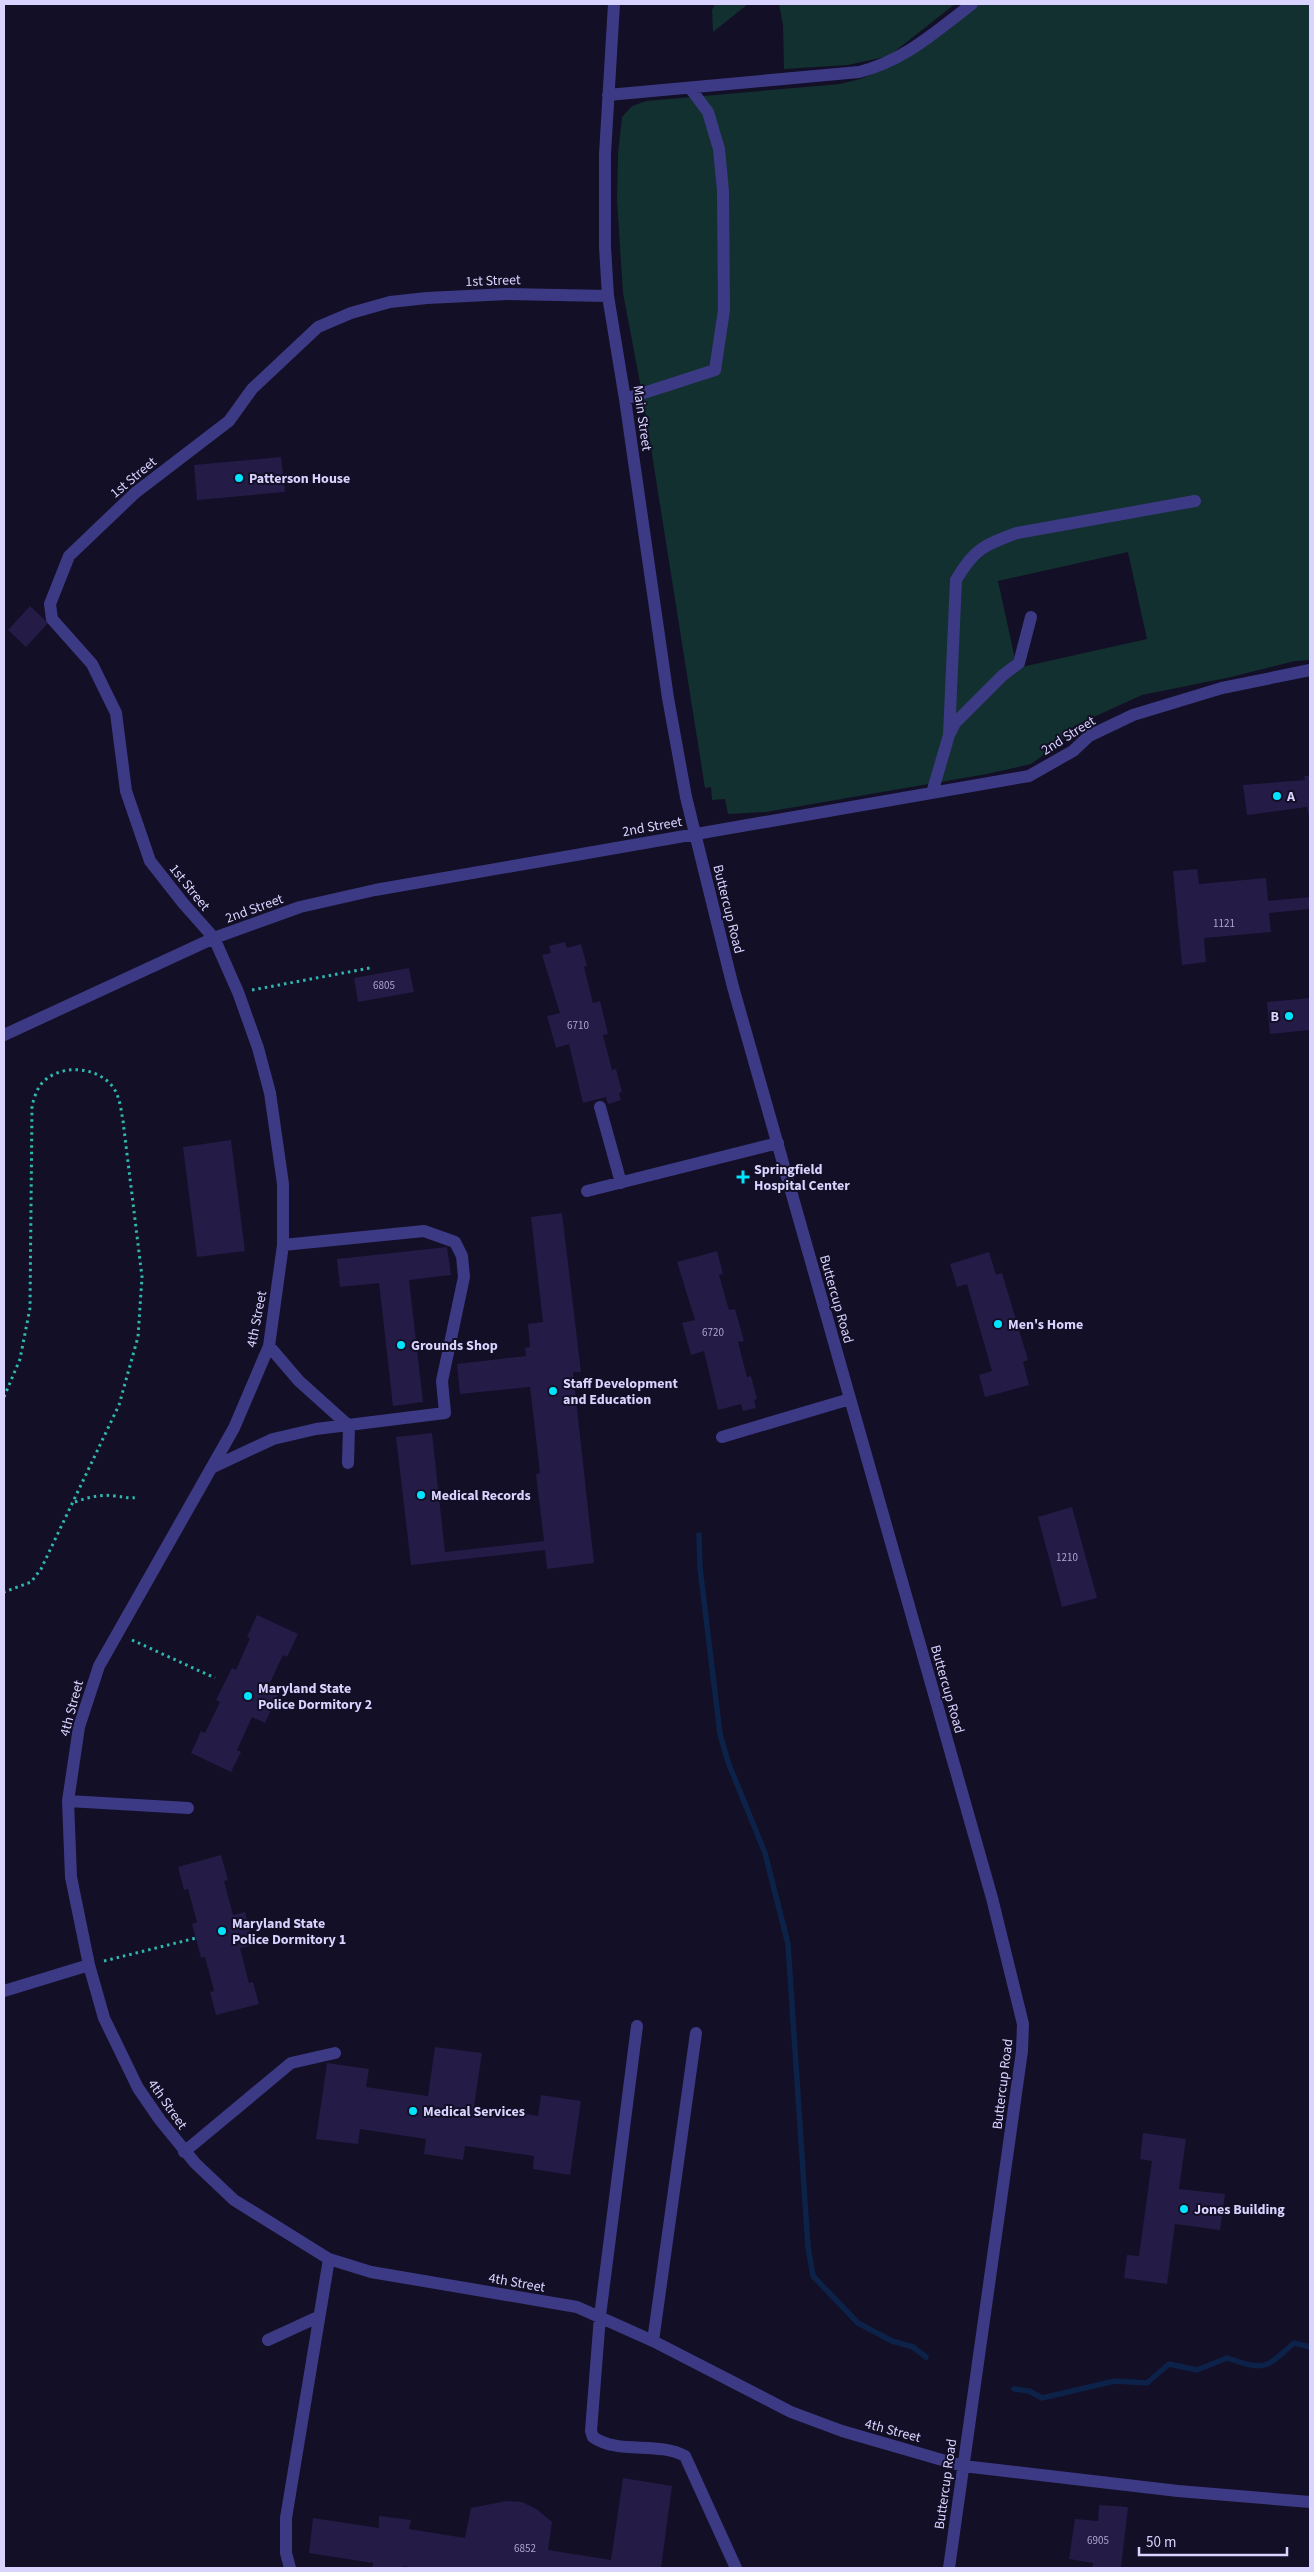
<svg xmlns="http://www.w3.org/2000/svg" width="1314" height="2572" viewBox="0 0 1314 2572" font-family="'Source Sans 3',sans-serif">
	<rect width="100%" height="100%" fill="#130f26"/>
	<!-- green -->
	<path fill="#12302f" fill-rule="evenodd" d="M 715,4 L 748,4 L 713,32 L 712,10 Z
		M 779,4 L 955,4 L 889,56 L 848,65 L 784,69 L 783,25 Z
		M 979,4 L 1310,4 L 1310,660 L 1295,661 L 1231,677 L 1142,695 L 1074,726 L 1059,744 L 1031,764 L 987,774 L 766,812 L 728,814 L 725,799 L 712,800 L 711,787 L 705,788 L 644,404 L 623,293 L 617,201 L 618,154 L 622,117 L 632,106 L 646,101 L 840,84 L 860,79 L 891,67 L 916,52 ZM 1128,552 L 1147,639 L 1017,668 L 998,581 Z"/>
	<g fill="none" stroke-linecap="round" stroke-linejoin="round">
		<!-- stream -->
		<path stroke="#0c2248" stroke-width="5.5" d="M 699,1535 L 700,1568 L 720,1734 L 728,1762 L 765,1853 L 788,1944 L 808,2247 L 813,2276 L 858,2323 L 892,2341 L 913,2347 L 926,2357
			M 1014,2389 L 1029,2391 L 1042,2398 L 1115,2381 L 1147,2383 L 1169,2364 L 1197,2370 L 1227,2358 C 1265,2371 1265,2369 1294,2343 L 1310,2347"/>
	</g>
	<!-- building -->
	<path fill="#241b47" d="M 281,457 L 285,492 L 197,500 L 194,465 Z
		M 30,606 L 48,623 L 26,647 L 8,630 Z
		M 1304,776 L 1310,776 L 1310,823 L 1307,807 L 1247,815 L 1243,785 L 1305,780 Z
		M 1197,869 L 1199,884 L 1266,878 L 1268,901 L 1310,897 L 1310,909 L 1269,913 L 1271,932 L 1204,938 L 1206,962 L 1182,965 L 1173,871 Z
		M 565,942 L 567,948 L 581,944 L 587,966 L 584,967 L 593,1003 L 600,1001 L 608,1034 L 603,1035 L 612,1070 L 616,1069 L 622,1092 L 619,1093 L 621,1100 L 608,1104 L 606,1097 L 583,1103 L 569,1044 L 556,1048 L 547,1016 L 560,1013 L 542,955 L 551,953 L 549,946 Z
		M 409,968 L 414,992 L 358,1002 L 354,978 Z
		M 1310,998 L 1310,1030 L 1270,1034 L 1267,1002 Z
		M 231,1140 L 245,1251 L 197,1257 L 183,1147 Z
		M 562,1213 L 581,1372 L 573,1372 L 594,1563 L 547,1569 L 545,1550 L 411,1565 L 396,1437 L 432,1433 L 445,1552 L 544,1541 L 536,1474 L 540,1473 L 530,1387 L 460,1394 L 457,1364 L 526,1356 L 525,1348 L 530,1347 L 528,1324 L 543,1322 L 531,1217 Z
		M 447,1247 L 451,1275 L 409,1280 L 423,1402 L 393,1406 L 379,1283 L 340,1287 L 337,1259 Z
		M 717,1251 L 723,1274 L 719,1275 L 729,1310 L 735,1309 L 744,1341 L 738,1342 L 747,1377 L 751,1376 L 757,1399 L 754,1400 L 756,1408 L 743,1411 L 741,1404 L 718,1410 L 704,1351 L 691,1355 L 682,1323 L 695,1320 L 677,1262 Z
		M 989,1252 L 996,1275 L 1002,1273 L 1028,1360 L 1023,1362 L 1029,1385 L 985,1397 L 979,1375 L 992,1371 L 967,1284 L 957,1287 L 950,1264 Z
		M 1072,1507 L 1097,1598 L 1062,1607 L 1038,1517 Z
		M 257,1615 L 298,1634 L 287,1657 L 283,1655 L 268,1687 L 279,1693 L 265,1723 L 252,1717 L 237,1750 L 241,1752 L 231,1772 L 191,1753 L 201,1731 L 205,1733 L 220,1702 L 216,1700 L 232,1668 L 236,1670 L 250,1638 L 247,1637 Z
		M 221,1855 L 228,1880 L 224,1881 L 233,1915 L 245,1912 L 253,1945 L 240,1948 L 249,1983 L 253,1982 L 259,2004 L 216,2015 L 210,1992 L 214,1991 L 205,1957 L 201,1958 L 192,1924 L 197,1922 L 188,1889 L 184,1890 L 178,1867 Z
		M 435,2047 L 482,2053 L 474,2106 L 538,2116 L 541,2095 L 581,2101 L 570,2175 L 533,2169 L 534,2156 L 465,2146 L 463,2160 L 424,2154 L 426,2139 L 360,2129 L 358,2144 L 316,2139 L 327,2063 L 369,2069 L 366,2087 L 428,2096 Z
		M 1143,2133 L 1186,2139 L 1179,2189 L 1225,2194 L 1220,2230 L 1175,2224 L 1167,2284 L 1124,2278 L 1127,2255 L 1139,2256 L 1152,2161 L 1140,2159 Z
		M 623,2478 L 672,2486 L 661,2568 L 418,2568 L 403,2566 L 403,2568 L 372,2568 L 373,2563 L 309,2553 L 313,2518 L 379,2528 L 379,2516 L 411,2520 L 409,2529 L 465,2538 L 471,2508 L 506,2501 L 522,2502 L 538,2510 L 552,2522 L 548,2550 L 611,2560 Z
		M 1099,2505 L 1128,2507 L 1121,2568 L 1092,2568 L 1093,2563 L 1069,2559 L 1075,2519 L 1098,2521 Z"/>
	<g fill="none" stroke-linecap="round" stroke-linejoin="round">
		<!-- path -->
		<path stroke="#2fb8b0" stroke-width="3" stroke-dasharray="2.5 4" stroke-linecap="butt" d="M 252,990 L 370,968
			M 4,1397 L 20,1359 L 30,1308 L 32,1106 C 34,1098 37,1088 43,1082 C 62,1063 98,1067 113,1087 C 120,1097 121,1110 123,1121 L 142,1277 L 138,1337 L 119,1405 L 41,1569 L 31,1582 L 4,1592
			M 75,1502 C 89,1497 101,1494 115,1496 C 125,1497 129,1499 139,1497
			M 132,1640 L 215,1678
			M 104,1961 L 196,1938"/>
		<!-- minor -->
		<path stroke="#3d3a85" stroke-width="12" d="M 614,4 L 605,154 L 605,247 L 608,296 L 625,399 L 668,698 L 686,797 L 733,987 L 992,1898 L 1023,2024 L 1022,2051 L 949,2568
			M 608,95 L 859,72 C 904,61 935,32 972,4
			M 608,296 L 508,294 L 427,298 L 390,302 L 351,313 L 318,327 L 252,389 L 229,421 L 135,493 L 69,556 L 50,604 L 52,619 L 92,664 L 116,713 L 126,791 L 150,861 L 183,903 L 214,938 L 238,992 L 258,1048 L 270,1093 L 283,1184 L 283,1245 L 269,1346 L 234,1428 L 99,1666 L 79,1727 L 68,1801 L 71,1877 L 89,1965 L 104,2018 L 138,2088 L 160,2120 L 195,2163 L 234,2200 L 329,2259 L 371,2272 L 577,2307 L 653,2341 L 791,2412 L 842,2431 L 963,2466 L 1178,2491 L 1310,2502
			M 625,399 L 715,370 L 724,310 L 723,191 L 719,149 L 708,112 L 690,88
			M 950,733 L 955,723 L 1003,675 L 1019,663 L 1031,617
			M 932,793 L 949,735 L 956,580 C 974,549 984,545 1017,533 L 1195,501
			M 4,1035 L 214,938 L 300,907 L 375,890 L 1029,776 L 1073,751 L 1089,736 L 1133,715 L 1222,688 L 1310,670
			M 600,1107 L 621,1183
			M 587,1191 L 778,1143
			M 269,1346 L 299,1381 L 349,1426 L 348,1463
			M 722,1437 L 850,1399
			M 211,1468 L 273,1439 L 316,1429 L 445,1413 L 442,1381 L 464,1277 L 462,1256 L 455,1242 L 424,1231 L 283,1245
			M 68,1801 L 188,1808
			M 4,1991 L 89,1965
			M 637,2026 L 600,2316 L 591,2431 L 593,2437 C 619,2455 657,2441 685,2456 L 736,2568
			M 184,2152 L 291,2063 L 335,2053
			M 268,2340 L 318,2317
			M 653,2341 L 696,2033
			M 290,2568 L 286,2553 L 286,2518 L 329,2259"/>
	</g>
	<!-- markers -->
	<g fill="#00e5ff" stroke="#130f26" stroke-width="2">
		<circle cx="239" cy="478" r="5"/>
		<circle cx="1277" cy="796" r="5"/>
		<circle cx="1289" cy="1016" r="5"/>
		<path d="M740.5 1169.5h5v5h5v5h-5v5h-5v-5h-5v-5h5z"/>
		<circle cx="998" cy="1324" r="5"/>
		<circle cx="401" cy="1345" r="5"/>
		<circle cx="553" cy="1391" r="5"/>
		<circle cx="421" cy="1495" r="5"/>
		<circle cx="248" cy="1696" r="5"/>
		<circle cx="222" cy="1931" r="5"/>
		<circle cx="413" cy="2111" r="5"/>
		<circle cx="1184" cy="2209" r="5"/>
	</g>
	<g text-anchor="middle" stroke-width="4" stroke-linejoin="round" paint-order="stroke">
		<!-- number labels -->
		<g font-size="11" fill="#aca6d1">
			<text x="1224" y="927">1121</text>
			<text x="384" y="989">6805</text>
			<text x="578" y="1029">6710</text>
			<text x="713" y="1336">6720</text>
			<text x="1067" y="1561">1210</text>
			<text x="1098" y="2544">6905</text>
			<text x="525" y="2552">6852</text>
		</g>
		<!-- street labels -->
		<g font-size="14" fill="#d9d4ff" stroke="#130f26">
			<text transform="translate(493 280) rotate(-2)" y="5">1st Street</text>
			<text transform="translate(643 418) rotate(82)" y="5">Main Street</text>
			<text transform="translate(133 477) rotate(-40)" y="5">1st Street</text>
			<text transform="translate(1068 735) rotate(-32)" y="5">2nd Street</text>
			<text transform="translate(652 826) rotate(-10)" y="5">2nd Street</text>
			<text transform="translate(190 887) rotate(51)" y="5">1st Street</text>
			<text transform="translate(254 908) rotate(-20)" y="5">2nd Street</text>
			<text transform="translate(729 909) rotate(76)" y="5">Buttercup Road</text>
			<text transform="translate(837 1299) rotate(74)" y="5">Buttercup Road</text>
			<text transform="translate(256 1319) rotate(-79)" y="5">4th Street</text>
			<text transform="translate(948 1689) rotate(74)" y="5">Buttercup Road</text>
			<text transform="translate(71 1708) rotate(-75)" y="5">4th Street</text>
			<text transform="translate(1002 2084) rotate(-83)" y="5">Buttercup Road</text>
			<text transform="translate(168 2104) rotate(55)" y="5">4th Street</text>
			<text transform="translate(517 2282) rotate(10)" y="5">4th Street</text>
			<text transform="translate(893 2430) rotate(15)" y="5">4th Street</text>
			<text transform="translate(945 2484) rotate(-82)" y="5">Buttercup Road</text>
		</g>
		<!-- poi labels -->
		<g font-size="14" font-weight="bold" fill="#d9d4ff" stroke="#130f26" text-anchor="start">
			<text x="249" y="483">Patterson House</text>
			<text x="1287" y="801">A</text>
			<text x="1279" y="1021" text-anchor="end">B</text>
			<text x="754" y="1174">Springfield<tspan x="754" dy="16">Hospital Center</tspan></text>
			<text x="1008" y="1329">Men's Home</text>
			<text x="411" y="1350">Grounds Shop</text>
			<text x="563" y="1388">Staff Development<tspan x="563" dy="16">and Education</tspan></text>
			<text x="431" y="1500">Medical Records</text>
			<text x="258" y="1693">Maryland State<tspan x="258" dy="16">Police Dormitory 2</tspan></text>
			<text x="232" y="1928">Maryland State<tspan x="232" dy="16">Police Dormitory 1</tspan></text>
			<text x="423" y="2116">Medical Services</text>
			<text x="1194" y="2214">Jones Building</text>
		</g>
	</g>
	<!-- border -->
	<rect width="1314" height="2572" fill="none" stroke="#d9d4ff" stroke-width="10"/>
	<!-- scale -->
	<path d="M1139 2547v8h148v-8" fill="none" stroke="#d9d4ff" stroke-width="2.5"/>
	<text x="1146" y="2547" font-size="15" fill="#d9d4ff" stroke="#130f26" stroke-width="4" paint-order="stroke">50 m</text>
</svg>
